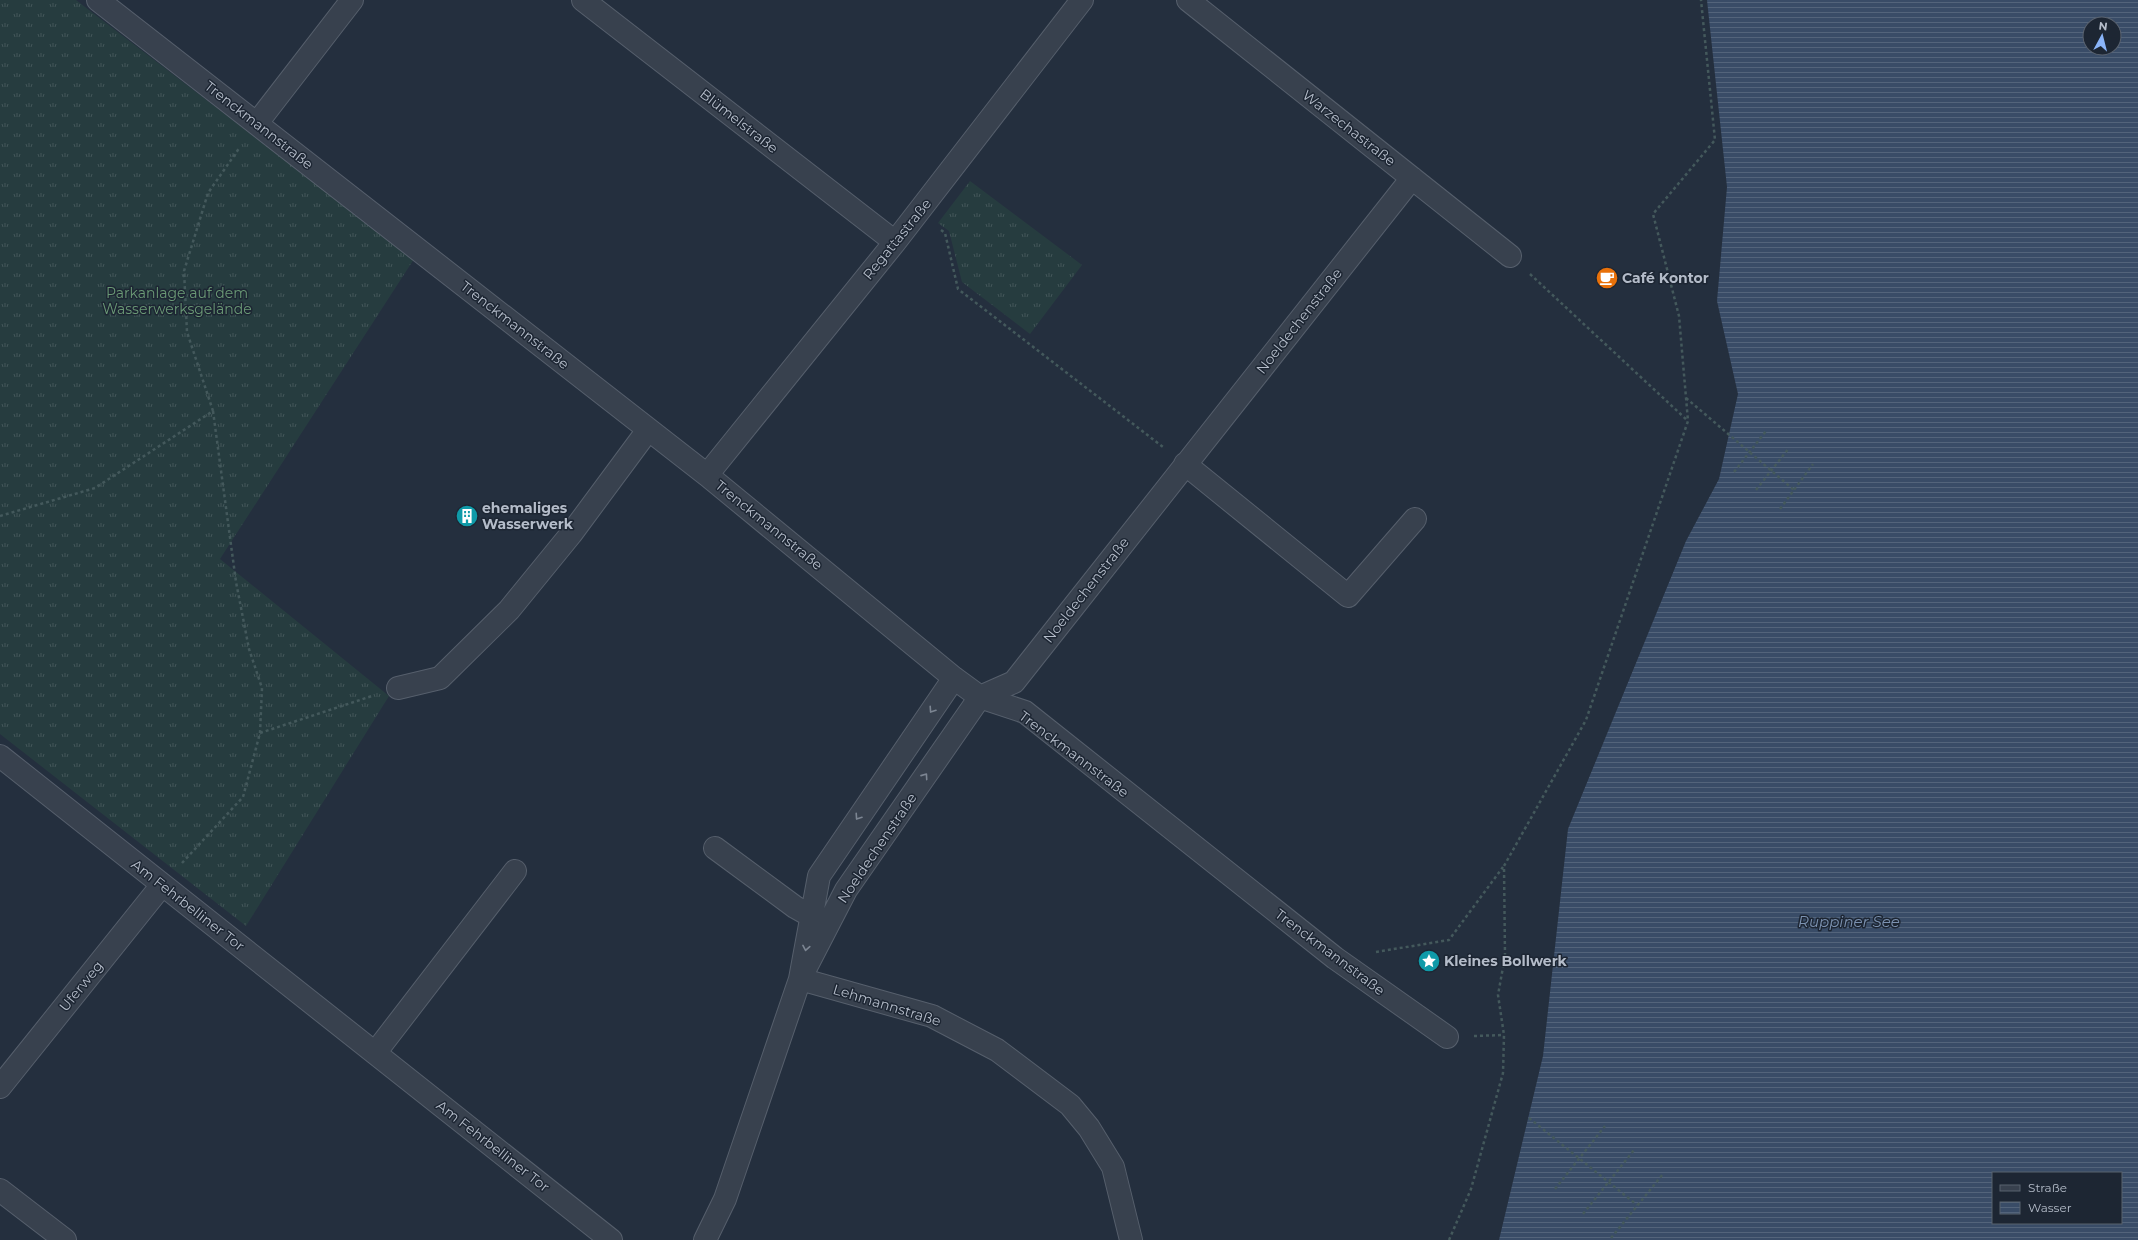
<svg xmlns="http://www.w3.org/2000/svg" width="2138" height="1240" viewBox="0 0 2138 1240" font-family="Montserrat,sans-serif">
	<defs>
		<pattern id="grass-tufts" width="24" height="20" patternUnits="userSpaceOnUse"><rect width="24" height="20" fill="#263c3f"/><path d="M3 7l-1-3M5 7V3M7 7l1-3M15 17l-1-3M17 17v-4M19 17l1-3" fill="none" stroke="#435659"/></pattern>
		<pattern id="water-rules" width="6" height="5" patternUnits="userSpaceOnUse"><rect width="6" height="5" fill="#394c67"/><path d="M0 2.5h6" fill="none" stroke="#53647b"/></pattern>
	</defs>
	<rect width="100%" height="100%" fill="#242f3e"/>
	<!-- grass -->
	<path fill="url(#grass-tufts)" d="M 0,0 L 76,0 L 414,259 L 220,559 L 389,696 L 246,926 L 0,734 Z
		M 970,181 L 1082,265 L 1030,334 L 962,282 L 949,231 L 938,223 Z"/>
	<!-- water -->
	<path fill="url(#water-rules)" fill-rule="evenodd" d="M 1707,0 L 2138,0 L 2138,1240 L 1499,1240 L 1543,1056 L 1568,829 L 1686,541 L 1719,479 L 1738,394 L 1717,301 L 1727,187 ZM 2090,24 L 2114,24 L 2114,48 L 2090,48 ZM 1993,1173 L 2121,1173 L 2121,1223 L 1993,1223 Z"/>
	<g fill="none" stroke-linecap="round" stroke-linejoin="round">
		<!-- minor casing -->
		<g stroke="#565f6c" stroke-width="24">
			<path id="minor" d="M 98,0 L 707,475 L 954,678 L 980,697 L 1025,712 L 1335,958 L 1447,1037
				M 583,0 L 895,242
				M 1188,0 L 1510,256
				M 257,123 L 352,0
				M 1185,464 L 1348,596 L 1415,519
				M 707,475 L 895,242 L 1082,0
				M 954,678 L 819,876 L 800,979 L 846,890 L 980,697 L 1014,682 L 1412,178
				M 398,688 L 440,678 L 509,610 L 571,534 L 648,430
				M 0,756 L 611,1240
				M 715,848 L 795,907 L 811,916
				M 375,1053 L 515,871
				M 0,1087 L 162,885
				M 0,1190 L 65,1240
				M 705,1240 L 725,1199 L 800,979 L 932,1016 L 997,1050 L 1070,1105 L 1089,1128 L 1113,1167 L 1131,1240"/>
		</g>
		<!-- path -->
		<path stroke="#44595c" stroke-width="2.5" stroke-dasharray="3 3" stroke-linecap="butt" d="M 941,230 L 945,233 L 958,289 L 1163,447
			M 1530,274 L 1688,421
			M 1686,398 L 1794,490
			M 1734,472 L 1766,431
			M 1756,490 L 1789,448
			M 1780,509 L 1813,464
			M 0,516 L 95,488 L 213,411 L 187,332 L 184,271 L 208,193 L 240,147
			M 260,733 L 372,696
			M 182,863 L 243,797 L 260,733 L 262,688 L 249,649 L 236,582 L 213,411
			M 1376,952 L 1449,940 L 1503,867
			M 1474,1036 L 1504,1035
			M 1529,1118 L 1637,1205
			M 1555,1189 L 1605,1126
			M 1583,1214 L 1634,1150
			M 1611,1238 L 1663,1174
			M 1449,1240 L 1471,1189 L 1503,1073 L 1504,1035 L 1498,995 L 1505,956 L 1504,866 L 1586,720 L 1688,421 L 1679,316 L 1653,214 L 1715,140 L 1701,0"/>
		<!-- minor -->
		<use href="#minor" stroke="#38414e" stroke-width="22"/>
	</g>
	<!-- one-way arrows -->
	<defs><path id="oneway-chevron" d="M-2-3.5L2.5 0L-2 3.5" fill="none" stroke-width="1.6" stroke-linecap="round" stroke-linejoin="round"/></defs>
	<g stroke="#7c8592">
		<use href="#oneway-chevron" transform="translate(932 710) rotate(124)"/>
		<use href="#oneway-chevron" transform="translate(925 776) rotate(-55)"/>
		<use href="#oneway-chevron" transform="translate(858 817) rotate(124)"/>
		<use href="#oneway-chevron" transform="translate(806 948) rotate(100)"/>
	</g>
	<!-- icons -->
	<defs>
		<g id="cafe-disc" transform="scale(1.15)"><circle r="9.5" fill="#e8710a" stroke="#1d2633"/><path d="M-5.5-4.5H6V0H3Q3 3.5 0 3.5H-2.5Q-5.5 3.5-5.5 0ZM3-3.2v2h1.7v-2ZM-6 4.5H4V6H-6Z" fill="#fff"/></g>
		<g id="building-disc" transform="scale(1.15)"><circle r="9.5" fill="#0f9aa8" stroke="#1d2633"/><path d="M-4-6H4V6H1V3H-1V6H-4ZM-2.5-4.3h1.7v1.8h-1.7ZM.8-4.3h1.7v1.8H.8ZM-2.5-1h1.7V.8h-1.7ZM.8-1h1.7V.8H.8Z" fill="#fff"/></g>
		<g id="sight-disc" transform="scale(1.15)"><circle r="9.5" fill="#0f9aa8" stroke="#1d2633"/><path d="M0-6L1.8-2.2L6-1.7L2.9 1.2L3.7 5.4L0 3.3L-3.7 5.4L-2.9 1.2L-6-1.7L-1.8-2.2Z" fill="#fff"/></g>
	</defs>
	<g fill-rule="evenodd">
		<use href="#cafe-disc" x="1607" y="278"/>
		<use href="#building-disc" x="467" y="516"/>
		<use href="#sight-disc" x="1429" y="961"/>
	</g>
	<g text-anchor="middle" stroke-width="3" stroke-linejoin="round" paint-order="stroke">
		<!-- street labels -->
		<g font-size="14" fill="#b4bcc9" stroke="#1d2633">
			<text transform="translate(739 121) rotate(38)" y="5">Blümelstraße</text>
			<text transform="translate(259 125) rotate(38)" y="5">Trenckmannstraße</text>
			<text transform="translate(1349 128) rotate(38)" y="5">Warzechastraße</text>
			<text transform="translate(897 239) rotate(-51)" y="5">Regattastraße</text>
			<text transform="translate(1299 321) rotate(-52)" y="5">Noeldechenstraße</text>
			<text transform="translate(515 325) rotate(38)" y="5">Trenckmannstraße</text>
			<text transform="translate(769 525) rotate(39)" y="5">Trenckmannstraße</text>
			<text transform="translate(1086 590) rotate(-52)" y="5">Noeldechenstraße</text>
			<text transform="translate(1074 754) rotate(37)" y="5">Trenckmannstraße</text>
			<text transform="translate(877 848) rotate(-56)" y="5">Noeldechenstraße</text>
			<text transform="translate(188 905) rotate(38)" y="5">Am Fehrbelliner Tor</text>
			<text transform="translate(1330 952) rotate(37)" y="5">Trenckmannstraße</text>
			<text transform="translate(81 986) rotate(-51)" y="5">Uferweg</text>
			<text transform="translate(887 1005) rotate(17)" y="5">Lehmannstraße</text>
			<text transform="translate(493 1146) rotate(38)" y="5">Am Fehrbelliner Tor</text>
		</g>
		<!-- poi labels -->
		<g font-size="14" font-weight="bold" fill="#b4bcc9" stroke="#1d2633" text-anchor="start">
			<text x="1622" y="283">Café Kontor</text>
			<text x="482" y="513">ehemaliges<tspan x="482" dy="16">Wasserwerk</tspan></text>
			<text x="1444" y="966">Kleines Bollwerk</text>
		</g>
		<!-- park labels -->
		<g font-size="14" fill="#6b9a76" stroke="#1d2633">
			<text x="177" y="298">Parkanlage auf dem<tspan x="177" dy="16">Wasserwerksgelände</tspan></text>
		</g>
		<!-- water labels -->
		<g font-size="15" font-style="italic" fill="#7c92b1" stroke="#1d2633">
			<text x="1849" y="927">Ruppiner See</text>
		</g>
	</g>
	<!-- legend -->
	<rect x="1992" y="1172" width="130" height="52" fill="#1d2633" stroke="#59626f"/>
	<rect x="2000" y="1185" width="20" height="6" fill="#38414e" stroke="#59626f"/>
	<text x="2028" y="1192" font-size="12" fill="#b4bcc9">Straße</text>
	<rect x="2000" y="1202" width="20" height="12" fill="url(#water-rules)" stroke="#59626f"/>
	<text x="2028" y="1212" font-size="12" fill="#b4bcc9">Wasser</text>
	<!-- north arrow -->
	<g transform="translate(2102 36) rotate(7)"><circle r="19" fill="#1d2633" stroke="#59626f"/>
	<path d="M0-3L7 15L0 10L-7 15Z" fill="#8ab4f8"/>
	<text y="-6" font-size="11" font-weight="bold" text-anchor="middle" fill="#b4bcc9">N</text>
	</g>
</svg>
